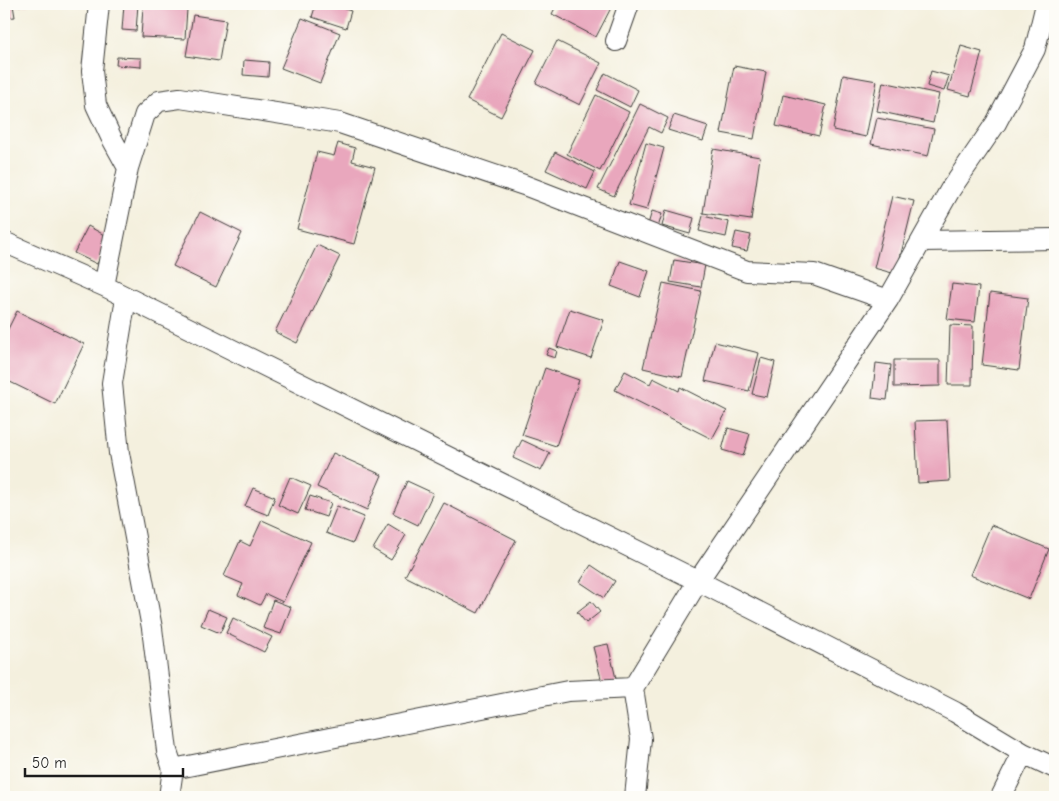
<svg xmlns="http://www.w3.org/2000/svg" width="1059" height="801" viewBox="0 0 1059 801" font-family="'Comic Neue',sans-serif">
	<rect width="100%" height="100%" fill="#fdfcf7"/>
	<filter id="ink" filterUnits="userSpaceOnUse"><feTurbulence type="fractalNoise" baseFrequency=".02" numOctaves="2"/><feDisplacementMap in="SourceGraphic" scale="10" xChannelSelector="R" yChannelSelector="G"/><feConvolveMatrix kernelMatrix="1 2 1 2 8 2 1 2 1" color-interpolation-filters="sRGB"/></filter>
	<filter id="wash" filterUnits="userSpaceOnUse"><feTurbulence type="fractalNoise" baseFrequency=".0096" numOctaves="4" result="noise"/><feDisplacementMap in="SourceGraphic" scale="20" xChannelSelector="R" yChannelSelector="G"/><feGaussianBlur stdDeviation="1.12" result="paint"/><feColorMatrix in="noise" values="0 0 0 0 0 0 0 0 0 0 0 0 0 0 0 0 0 1.4 0 .05"/><feComposite in="paint" operator="in"/></filter>
	<g filter="url(#wash)">
		<rect width="100%" height="100%" fill="#f4f0de"/>
		<g id="blocks">
			<!-- building -->
			<path fill="#e9a7bd" d="M 15,4 L 28,4 L 28,5 L 16,6 Z
				M 124,4 L 138,4 L 136,31 L 122,30 Z
				M 316,4 L 329,4 L 351,11 L 346,28 L 312,17 Z
				M 557,4 L 613,4 L 596,37 L 552,14 Z
				M 13,5 L 15,17 L 4,18 L 4,7 Z
				M 143,7 L 187,9 L 185,39 L 141,37 Z
				M 193,15 L 226,20 L 219,61 L 186,56 Z
				M 302,18 L 340,33 L 320,83 L 281,68 Z
				M 501,33 L 535,50 L 501,117 L 467,100 Z
				M 557,41 L 601,63 L 580,105 L 536,83 Z
				M 961,46 L 982,52 L 970,96 L 948,90 Z
				M 117,57 L 141,58 L 141,67 L 116,65 Z
				M 244,60 L 269,62 L 268,77 L 243,75 Z
				M 734,66 L 766,72 L 754,139 L 721,133 Z
				M 931,71 L 949,76 L 944,91 L 927,86 Z
				M 605,73 L 638,90 L 630,107 L 597,90 Z
				M 843,75 L 877,81 L 866,137 L 833,130 Z
				M 883,82 L 939,94 L 933,123 L 877,111 Z
				M 596,95 L 629,112 L 600,171 L 567,154 Z
				M 783,95 L 826,105 L 819,136 L 776,126 Z
				M 640,104 L 668,118 L 661,133 L 649,127 L 614,196 L 598,189 Z
				M 674,115 L 708,126 L 703,141 L 668,130 Z
				M 877,118 L 934,129 L 928,156 L 871,144 Z
				M 338,143 L 355,148 L 352,161 L 375,167 L 354,244 L 297,229 L 317,152 L 334,156 Z
				M 646,143 L 664,148 L 647,210 L 629,205 Z
				M 713,149 L 760,157 L 751,220 L 703,213 Z
				M 555,152 L 595,172 L 587,189 L 546,170 Z
				M 892,196 L 914,201 L 896,274 L 874,268 Z
				M 666,210 L 694,218 L 690,234 L 662,226 Z
				M 652,211 L 662,214 L 657,231 L 647,228 Z
				M 200,212 L 242,233 L 216,287 L 173,266 Z
				M 703,216 L 729,222 L 726,237 L 699,231 Z
				M 88,226 L 110,238 L 97,264 L 74,253 Z
				M 736,232 L 751,235 L 747,251 L 732,248 Z
				M 317,245 L 340,256 L 297,343 L 275,332 Z
				M 674,260 L 705,265 L 701,287 L 670,282 Z
				M 620,261 L 649,271 L 640,297 L 611,286 Z
				M 663,283 L 701,291 L 682,377 L 643,368 Z
				M 952,284 L 979,287 L 975,322 L 947,319 Z
				M 990,293 L 1028,298 L 1019,370 L 982,365 Z
				M 570,309 L 604,320 L 591,358 L 557,347 Z
				M 17,311 L 84,344 L 55,404 L 4,379 L 4,337 Z
				M 950,325 L 973,326 L 972,385 L 948,385 Z
				M 715,342 L 759,353 L 749,391 L 705,381 Z
				M 549,348 L 557,351 L 555,358 L 546,355 Z
				M 761,358 L 775,362 L 767,397 L 752,394 Z
				M 894,360 L 940,360 L 940,386 L 894,387 Z
				M 876,363 L 891,365 L 887,400 L 872,398 Z
				M 545,368 L 579,380 L 556,446 L 522,435 Z
				M 625,371 L 650,384 L 653,378 L 679,391 L 680,387 L 727,411 L 712,439 L 615,390 Z
				M 947,420 L 950,481 L 918,483 L 915,421 Z
				M 728,428 L 750,434 L 743,456 L 722,450 Z
				M 522,440 L 550,453 L 541,471 L 513,458 Z
				M 333,453 L 382,475 L 367,510 L 317,487 Z
				M 290,477 L 311,486 L 298,514 L 278,505 Z
				M 407,481 L 433,493 L 418,525 L 393,513 Z
				M 253,488 L 275,497 L 268,515 L 245,506 Z
				M 310,496 L 331,503 L 326,517 L 305,510 Z
				M 444,503 L 516,540 L 478,613 L 405,576 Z
				M 337,506 L 364,517 L 353,543 L 326,533 Z
				M 262,520 L 311,542 L 283,602 L 266,594 L 260,605 L 238,595 L 243,584 L 224,576 L 240,541 L 250,546 Z
				M 388,524 L 406,535 L 391,560 L 373,549 Z
				M 991,525 L 1049,549 L 1029,599 L 970,575 Z
				M 591,565 L 615,581 L 604,598 L 580,582 Z
				M 273,600 L 291,607 L 281,634 L 263,628 Z
				M 591,601 L 600,612 L 586,623 L 577,612 Z
				M 208,609 L 227,617 L 220,633 L 201,625 Z
				M 233,618 L 272,637 L 264,652 L 226,633 Z
				M 608,644 L 617,683 L 603,686 L 593,647 Z"/>
		</g>
	</g>
	<g filter="url(#ink)">
		<use href="#blocks" fill-opacity="0" stroke="#3c3c39" stroke-width="1"/>
		<g fill="none" stroke-linecap="round" stroke-linejoin="round">
			<!-- street casing -->
			<g stroke="#3c3c39" stroke-width="22">
				<path id="street" d="M 99,4 L 92,71 L 96,105 L 111,137 L 128,168
					M 616,41 L 629,4
					M 922,241 L 1055,239
					M 4,242 L 104,286 L 698,581 L 955,712 L 1023,753 L 1055,768
					M 104,286 L 128,168 L 145,114 L 159,101 L 180,98 L 340,123 L 524,185 L 747,271 L 814,274 L 888,300
					M 126,298 L 112,383 L 119,453 L 152,628 L 167,751 L 173,769 L 169,797
					M 633,688 L 641,739 L 635,797
					M 173,769 L 568,691 L 633,688 L 698,581 L 888,300 L 950,190 L 996,123 L 1035,49 L 1046,4
					M 1001,797 L 1023,753"/>
			</g>
			<!-- street -->
			<use href="#street" stroke="#fff" stroke-width="20"/>
		</g>
	</g>
	<!-- margin -->
	<rect width="1059" height="801" fill="none" stroke="#fdfcf7" stroke-width="20"/>
	<!-- scale -->
	<path d="M25 768v8h158v-8" fill="none" stroke="#1c1c1c" stroke-width="2.5"/>
	<text x="32" y="768" font-size="15" fill="#1c1c1c" stroke="#fdfcf7" stroke-width="4" paint-order="stroke">50 m</text>
</svg>
